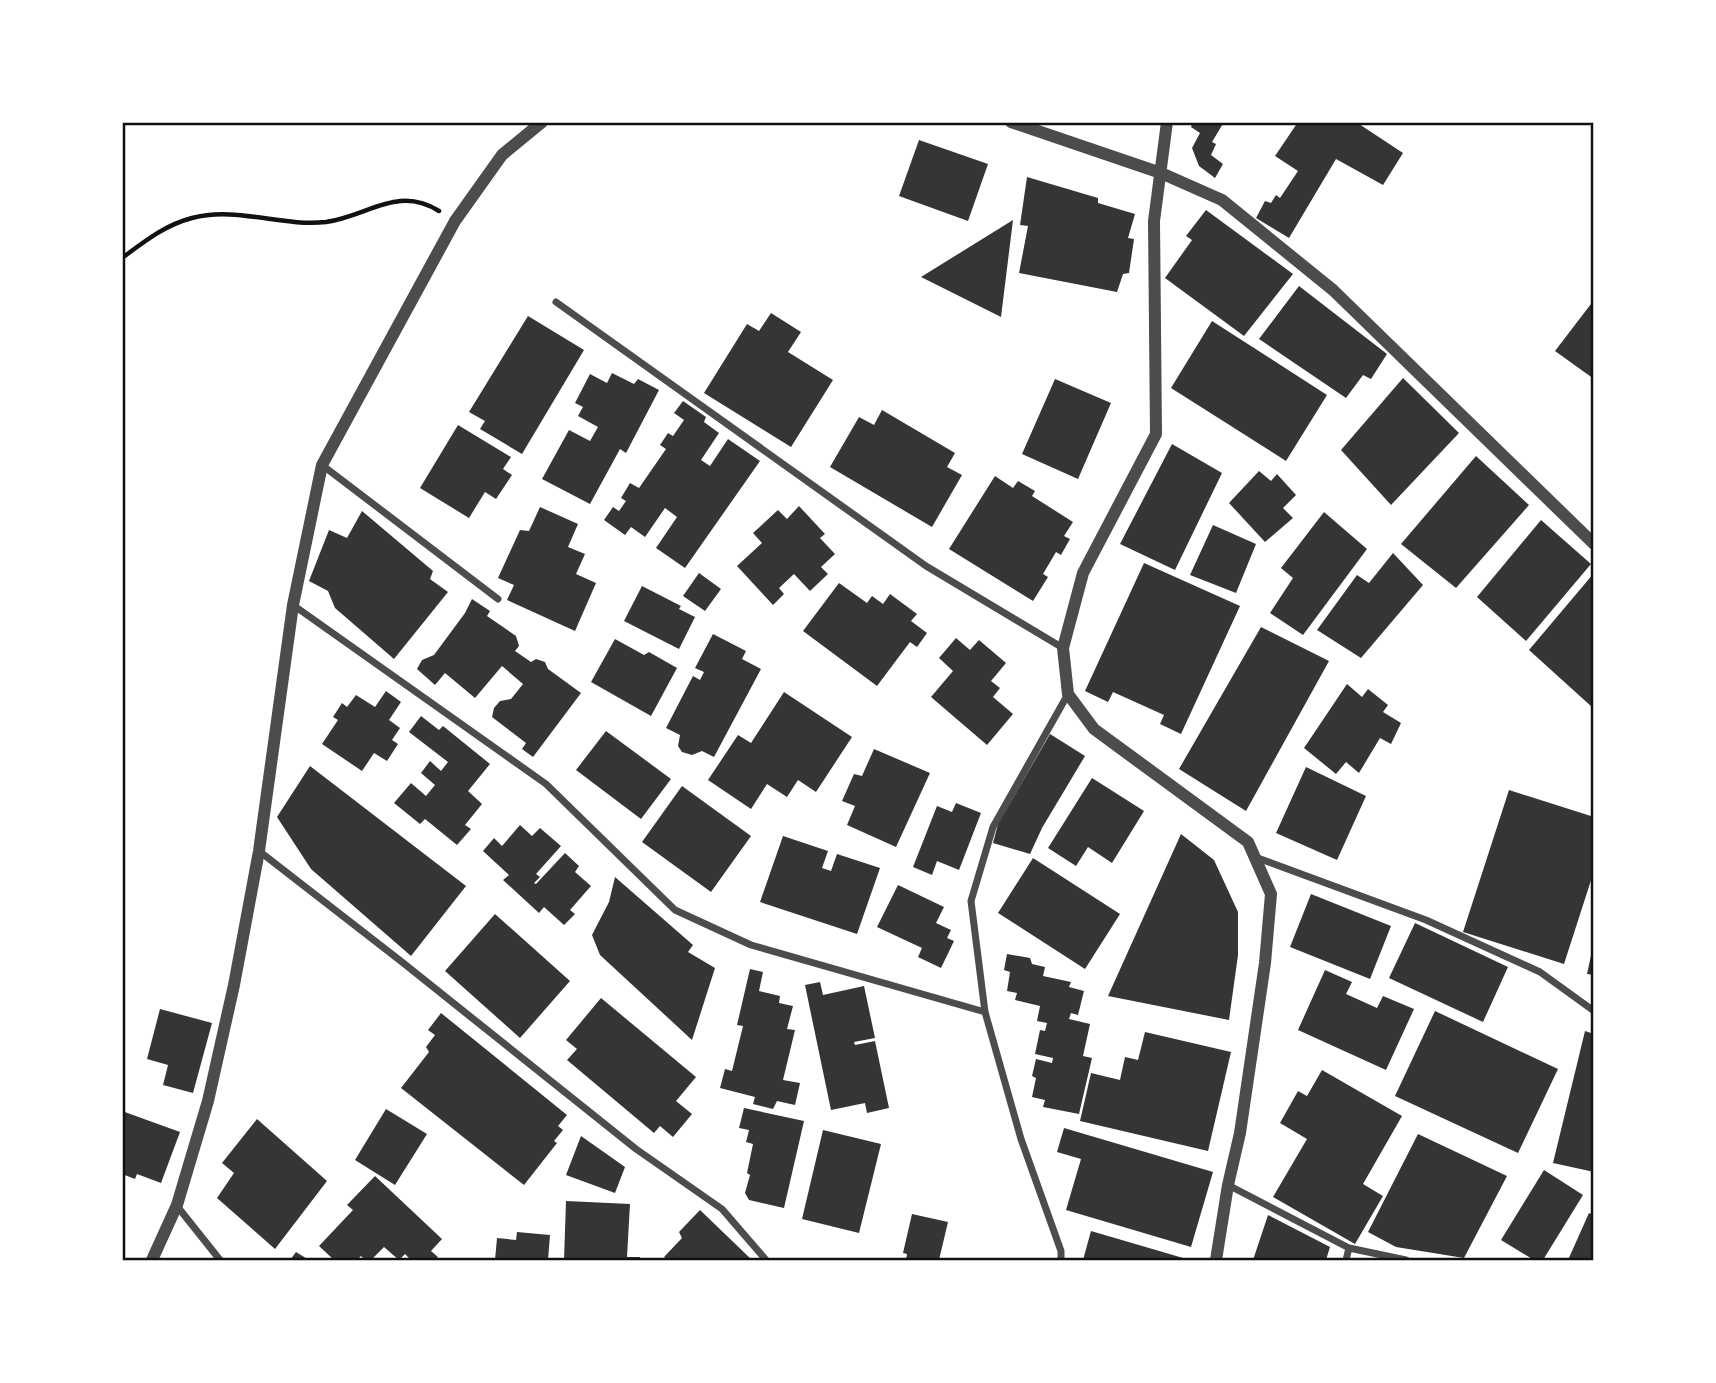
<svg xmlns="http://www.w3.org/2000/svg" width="1716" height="1383" viewBox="0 0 1716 1383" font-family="Karla,sans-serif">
	<rect width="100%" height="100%" fill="#fff"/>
	<!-- building -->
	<path fill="#353535" d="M 1193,122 L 1224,122 L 1212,142 L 1216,144 L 1211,155 L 1223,164 L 1215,178 L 1199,166 L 1192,148 L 1200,133 L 1191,127 Z
		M 1298,122 L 1356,122 L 1403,153 L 1383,185 L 1336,159 L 1289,238 L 1256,218 L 1265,201 L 1271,203 L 1276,195 L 1280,198 L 1298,171 L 1275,156 Z
		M 919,140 L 988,164 L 968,221 L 899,196 Z
		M 1027,177 L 1098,198 L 1098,203 L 1135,214 L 1128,238 L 1134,239 L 1129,273 L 1123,274 L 1117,292 L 1019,273 L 1028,226 L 1020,225 Z
		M 1206,210 L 1293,274 L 1244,336 L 1165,278 L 1192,240 L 1186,236 Z
		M 1013,220 L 1001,317 L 921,277 Z
		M 1299,286 L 1387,354 L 1371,379 L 1363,375 L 1346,398 L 1259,339 Z
		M 1594,300 L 1594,379 L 1555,351 Z
		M 771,313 L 801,332 L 788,352 L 833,380 L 791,447 L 704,393 L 747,324 L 759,331 Z
		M 528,316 L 584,350 L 522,454 L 480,429 L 485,421 L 469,412 Z
		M 1212,321 L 1327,395 L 1286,461 L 1171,388 Z
		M 612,373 L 634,384 L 638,379 L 659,390 L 626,453 L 620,449 L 590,504 L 542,479 L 569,430 L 590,441 L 598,427 L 578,416 L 583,407 L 575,403 L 590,374 L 607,383 Z
		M 1403,378 L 1459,433 L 1391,505 L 1341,450 Z
		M 1055,379 L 1111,403 L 1078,479 L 1022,454 Z
		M 683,401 L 706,417 L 704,422 L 719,433 L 701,460 L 710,466 L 728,439 L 760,461 L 685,568 L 656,548 L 677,517 L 665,508 L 645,537 L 631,527 L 625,535 L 604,520 L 613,507 L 619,511 L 626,501 L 621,498 L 630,483 L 639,488 L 666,449 L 660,445 L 668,433 L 673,436 L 684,420 L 674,413 Z
		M 882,410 L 955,453 L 947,467 L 962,475 L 932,527 L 830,467 L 859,417 L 874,425 Z
		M 458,425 L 511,457 L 503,469 L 512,475 L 496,499 L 485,492 L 469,518 L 420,488 Z
		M 1172,444 L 1222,473 L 1175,570 L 1120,544 Z
		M 1476,456 L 1529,505 L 1456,588 L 1401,544 Z
		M 1259,471 L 1271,481 L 1277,474 L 1296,495 L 1283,508 L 1293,518 L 1265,542 L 1229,503 Z
		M 995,476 L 1013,488 L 1018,481 L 1035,491 L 1032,496 L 1073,522 L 1064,536 L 1070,539 L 1061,555 L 1056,552 L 1043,574 L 1048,577 L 1033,601 L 949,549 Z
		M 799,506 L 825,534 L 820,538 L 835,554 L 821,567 L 828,574 L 810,591 L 794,574 L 779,588 L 784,594 L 773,605 L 737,566 L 762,543 L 753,533 L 778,510 L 787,519 Z
		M 540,507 L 578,524 L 568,547 L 585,554 L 576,574 L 596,583 L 575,631 L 507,600 L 514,585 L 498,578 L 520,530 L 529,531 Z
		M 362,511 L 433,571 L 430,579 L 448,592 L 394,659 L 335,608 L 328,591 L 309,581 L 329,530 L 347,538 Z
		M 1324,512 L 1367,549 L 1303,635 L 1270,613 L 1293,578 L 1281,568 Z
		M 1541,520 L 1591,564 L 1526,641 L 1477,597 Z
		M 1213,525 L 1256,544 L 1236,593 L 1190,575 Z
		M 1393,553 L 1423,585 L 1361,658 L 1317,630 L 1357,575 L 1369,583 Z
		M 1144,563 L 1240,606 L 1181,734 L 1160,724 L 1164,715 L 1113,692 L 1108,702 L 1085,691 Z
		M 699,573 L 721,589 L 705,611 L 683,596 Z
		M 1594,573 L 1594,705 L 1592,707 L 1529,650 Z
		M 839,583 L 867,603 L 872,596 L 883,604 L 890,594 L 917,614 L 911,621 L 927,633 L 917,647 L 910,642 L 877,686 L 803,631 Z
		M 642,586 L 681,606 L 679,609 L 695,617 L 679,649 L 624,621 Z
		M 472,599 L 490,611 L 487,616 L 516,636 L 519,646 L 515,651 L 531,662 L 536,659 L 545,662 L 548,669 L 581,693 L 533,757 L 522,749 L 526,743 L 492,717 L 494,708 L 500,701 L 511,699 L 523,684 L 502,666 L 475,698 L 445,673 L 435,685 L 417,669 L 422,660 L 434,655 L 465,613 Z
		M 1261,627 L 1329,661 L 1246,811 L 1179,769 Z
		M 713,634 L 746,651 L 742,659 L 761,669 L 714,757 L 702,751 L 692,755 L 682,752 L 678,746 L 680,735 L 666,728 L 693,676 L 700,680 L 704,672 L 695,668 Z
		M 956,638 L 970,650 L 979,640 L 1006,663 L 991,681 L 1000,688 L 993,697 L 1013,714 L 987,745 L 931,697 L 953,671 L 939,658 Z
		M 615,639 L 644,655 L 649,652 L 677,668 L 651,716 L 591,682 Z
		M 1347,684 L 1362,697 L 1368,689 L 1388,705 L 1383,712 L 1401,723 L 1391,744 L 1380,738 L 1359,773 L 1346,762 L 1336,774 L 1304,748 Z
		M 386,691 L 401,702 L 389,720 L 400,728 L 392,740 L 398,744 L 387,761 L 374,753 L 362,771 L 322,744 L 338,720 L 333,717 L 342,703 L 347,707 L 356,695 L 375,707 Z
		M 784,692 L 852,737 L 816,792 L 798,780 L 787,797 L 767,784 L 751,809 L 708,780 L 738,735 L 751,743 Z
		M 421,716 L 439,730 L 443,726 L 490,764 L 468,791 L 482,804 L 465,825 L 471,829 L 457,845 L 425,819 L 420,824 L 394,803 L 411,783 L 426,796 L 435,785 L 421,773 L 430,761 L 441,771 L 448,762 L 409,732 Z
		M 606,731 L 671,779 L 641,819 L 576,770 Z
		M 1050,734 L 1085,756 L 1042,828 L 1030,854 L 993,843 L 998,824 Z
		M 874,749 L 930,773 L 896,847 L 847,825 L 855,806 L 842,801 L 854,774 L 862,776 Z
		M 310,766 L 466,886 L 411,956 L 311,869 L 277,817 Z
		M 1306,767 L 1366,796 L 1337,860 L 1276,833 Z
		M 1092,778 L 1144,811 L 1112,863 L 1088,847 L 1076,866 L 1048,848 Z
		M 682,786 L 751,836 L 711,892 L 642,842 Z
		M 1509,790 L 1594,817 L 1594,871 L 1564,964 L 1463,932 Z
		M 956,803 L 981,813 L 959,870 L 937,861 L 932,875 L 913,867 L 937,806 L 952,812 Z
		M 520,825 L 532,836 L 540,828 L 561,846 L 536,874 L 540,877 L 534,883 L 536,884 L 565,853 L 579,866 L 575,872 L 591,886 L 570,910 L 575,914 L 564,925 L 544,907 L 539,913 L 503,880 L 509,875 L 483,851 L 494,838 L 502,846 Z
		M 1181,834 L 1214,860 L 1238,912 L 1238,955 L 1229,1020 L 1108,996 Z
		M 783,836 L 828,851 L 822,868 L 831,871 L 837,854 L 880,868 L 857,934 L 760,902 Z
		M 1033,858 L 1120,914 L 1085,969 L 998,913 Z
		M 615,877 L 693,945 L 688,952 L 715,968 L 692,1040 L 600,955 L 592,935 L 609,902 Z
		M 898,885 L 944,907 L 936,923 L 951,930 L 947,938 L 954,941 L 941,968 L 918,957 L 922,948 L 877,927 Z
		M 1311,894 L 1391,926 L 1370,979 L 1290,947 Z
		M 495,914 L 570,981 L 520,1038 L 445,971 Z
		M 1415,923 L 1508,967 L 1483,1022 L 1389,978 Z
		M 1592,951 L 1594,951 L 1594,975 L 1587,974 Z
		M 1007,954 L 1030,958 L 1032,964 L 1045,967 L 1043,976 L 1071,982 L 1069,987 L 1084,991 L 1078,1015 L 1071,1013 L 1069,1019 L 1090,1024 L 1083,1056 L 1092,1058 L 1079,1114 L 1043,1107 L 1045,1100 L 1032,1097 L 1036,1078 L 1032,1076 L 1036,1059 L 1052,1063 L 1053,1058 L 1035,1054 L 1040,1030 L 1045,1031 L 1047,1023 L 1037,1021 L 1040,1006 L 1015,1000 L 1017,993 L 1007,991 L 1010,972 L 1004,970 Z
		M 750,969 L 763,972 L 759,991 L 780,996 L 779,1003 L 793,1006 L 787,1029 L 795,1030 L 783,1080 L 800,1083 L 795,1105 L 777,1101 L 773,1109 L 753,1104 L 755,1097 L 720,1088 L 725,1069 L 732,1071 L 743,1026 L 737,1025 Z
		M 1325,970 L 1352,982 L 1346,994 L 1377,1008 L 1383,996 L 1414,1009 L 1386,1070 L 1298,1030 Z
		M 820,982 L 823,995 L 864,986 L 875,1038 L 854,1042 L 855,1045 L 875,1041 L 889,1108 L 867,1113 L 865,1103 L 831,1110 L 805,985 Z
		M 601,998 L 696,1077 L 676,1101 L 692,1114 L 673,1137 L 660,1126 L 654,1133 L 567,1060 L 577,1049 L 566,1040 Z
		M 160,1009 L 212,1023 L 193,1093 L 163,1085 L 168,1065 L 147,1059 Z
		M 1435,1011 L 1558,1069 L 1518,1153 L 1395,1096 Z
		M 441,1013 L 567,1115 L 558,1126 L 563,1130 L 554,1141 L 557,1143 L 524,1185 L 401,1088 L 429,1052 L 426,1047 L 435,1035 L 428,1030 Z
		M 1585,1031 L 1594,1034 L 1594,1172 L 1553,1163 Z
		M 1145,1032 L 1231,1052 L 1208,1151 L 1080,1121 L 1091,1073 L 1120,1080 L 1125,1057 L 1138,1060 Z
		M 1322,1070 L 1402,1116 L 1363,1184 L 1383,1196 L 1355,1244 L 1273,1197 L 1307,1139 L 1280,1123 L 1298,1091 L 1307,1096 Z
		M 744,1108 L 804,1121 L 784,1208 L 749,1200 L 745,1193 L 750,1175 L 747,1173 L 753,1144 L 746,1142 L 749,1130 L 739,1128 Z
		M 386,1109 L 427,1134 L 395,1185 L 355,1160 Z
		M 122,1111 L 180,1132 L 161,1183 L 137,1174 L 135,1179 L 122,1174 Z
		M 257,1119 L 327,1181 L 275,1249 L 217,1198 L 234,1173 L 222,1163 Z
		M 1064,1128 L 1213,1172 L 1191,1247 L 1066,1210 L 1081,1159 L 1057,1152 Z
		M 823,1130 L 881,1144 L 859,1233 L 802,1219 Z
		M 1418,1134 L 1507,1176 L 1464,1258 L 1396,1247 L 1368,1232 Z
		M 581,1136 L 625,1167 L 615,1193 L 566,1175 Z
		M 1544,1170 L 1583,1195 L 1543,1260 L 1534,1260 L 1501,1240 Z
		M 375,1176 L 442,1239 L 431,1251 L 438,1257 L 435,1260 L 411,1260 L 405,1254 L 399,1260 L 384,1247 L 371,1260 L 365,1260 L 361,1256 L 357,1260 L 334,1260 L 319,1246 L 353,1210 L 347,1205 Z
		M 566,1201 L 630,1204 L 627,1257 L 640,1257 L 640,1260 L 564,1260 Z
		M 700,1210 L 752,1260 L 668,1260 L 664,1257 L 682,1238 L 679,1232 Z
		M 1589,1213 L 1594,1215 L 1594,1260 L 1568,1260 Z
		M 912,1214 L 948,1222 L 939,1260 L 906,1260 L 907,1254 L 903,1253 Z
		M 1268,1215 L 1330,1247 L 1326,1260 L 1253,1260 Z
		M 1091,1231 L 1190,1260 L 1083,1260 Z
		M 517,1232 L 550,1235 L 548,1260 L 495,1260 L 497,1238 L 516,1240 Z
		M 296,1252 L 309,1260 L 290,1260 Z"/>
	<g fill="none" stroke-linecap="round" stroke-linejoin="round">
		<!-- path -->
		<path stroke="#111" stroke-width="4.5" d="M 122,258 C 145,241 165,225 192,218 C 236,206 282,227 326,222 C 368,216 398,185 439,211"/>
		<!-- minor -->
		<path stroke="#4c4c4c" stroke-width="7" d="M 556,302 L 926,566 L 1063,648
			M 322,465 L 498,599
			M 293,605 L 546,784 L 675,910 L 751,945 L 985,1012
			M 259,851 L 402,962 L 636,1149 L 722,1209 L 766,1260
			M 1255,857 L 1426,920 L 1540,972 L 1594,1011
			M 1228,1185 L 1349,1248 L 1346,1260
			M 177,1206 L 220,1260
			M 1349,1248 L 1406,1260
			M 1061,1260 L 1061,1251 L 1021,1139 L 985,1012 L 971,901 L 993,827 L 1068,694"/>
		<!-- tertiary -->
		<path stroke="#4c4c4c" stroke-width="12" d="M 1011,122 L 1161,173 L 1222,200 L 1333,290 L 1594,544
			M 1167,122 L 1154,221 L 1156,434 L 1083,573 L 1063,648 L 1068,694 L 1094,729 L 1248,842 L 1271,894 L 1265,963 L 1240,1133 L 1228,1185 L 1216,1260
			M 152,1260 L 177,1205 L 208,1101 L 234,985 L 259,851 L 293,605 L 322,465 L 455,221 L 502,155 L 542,122"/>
	</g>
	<!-- border -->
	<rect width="1716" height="1383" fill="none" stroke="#ffffff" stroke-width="248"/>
	<rect x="124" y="124" width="1468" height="1135" fill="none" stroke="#111" stroke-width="2.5"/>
</svg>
